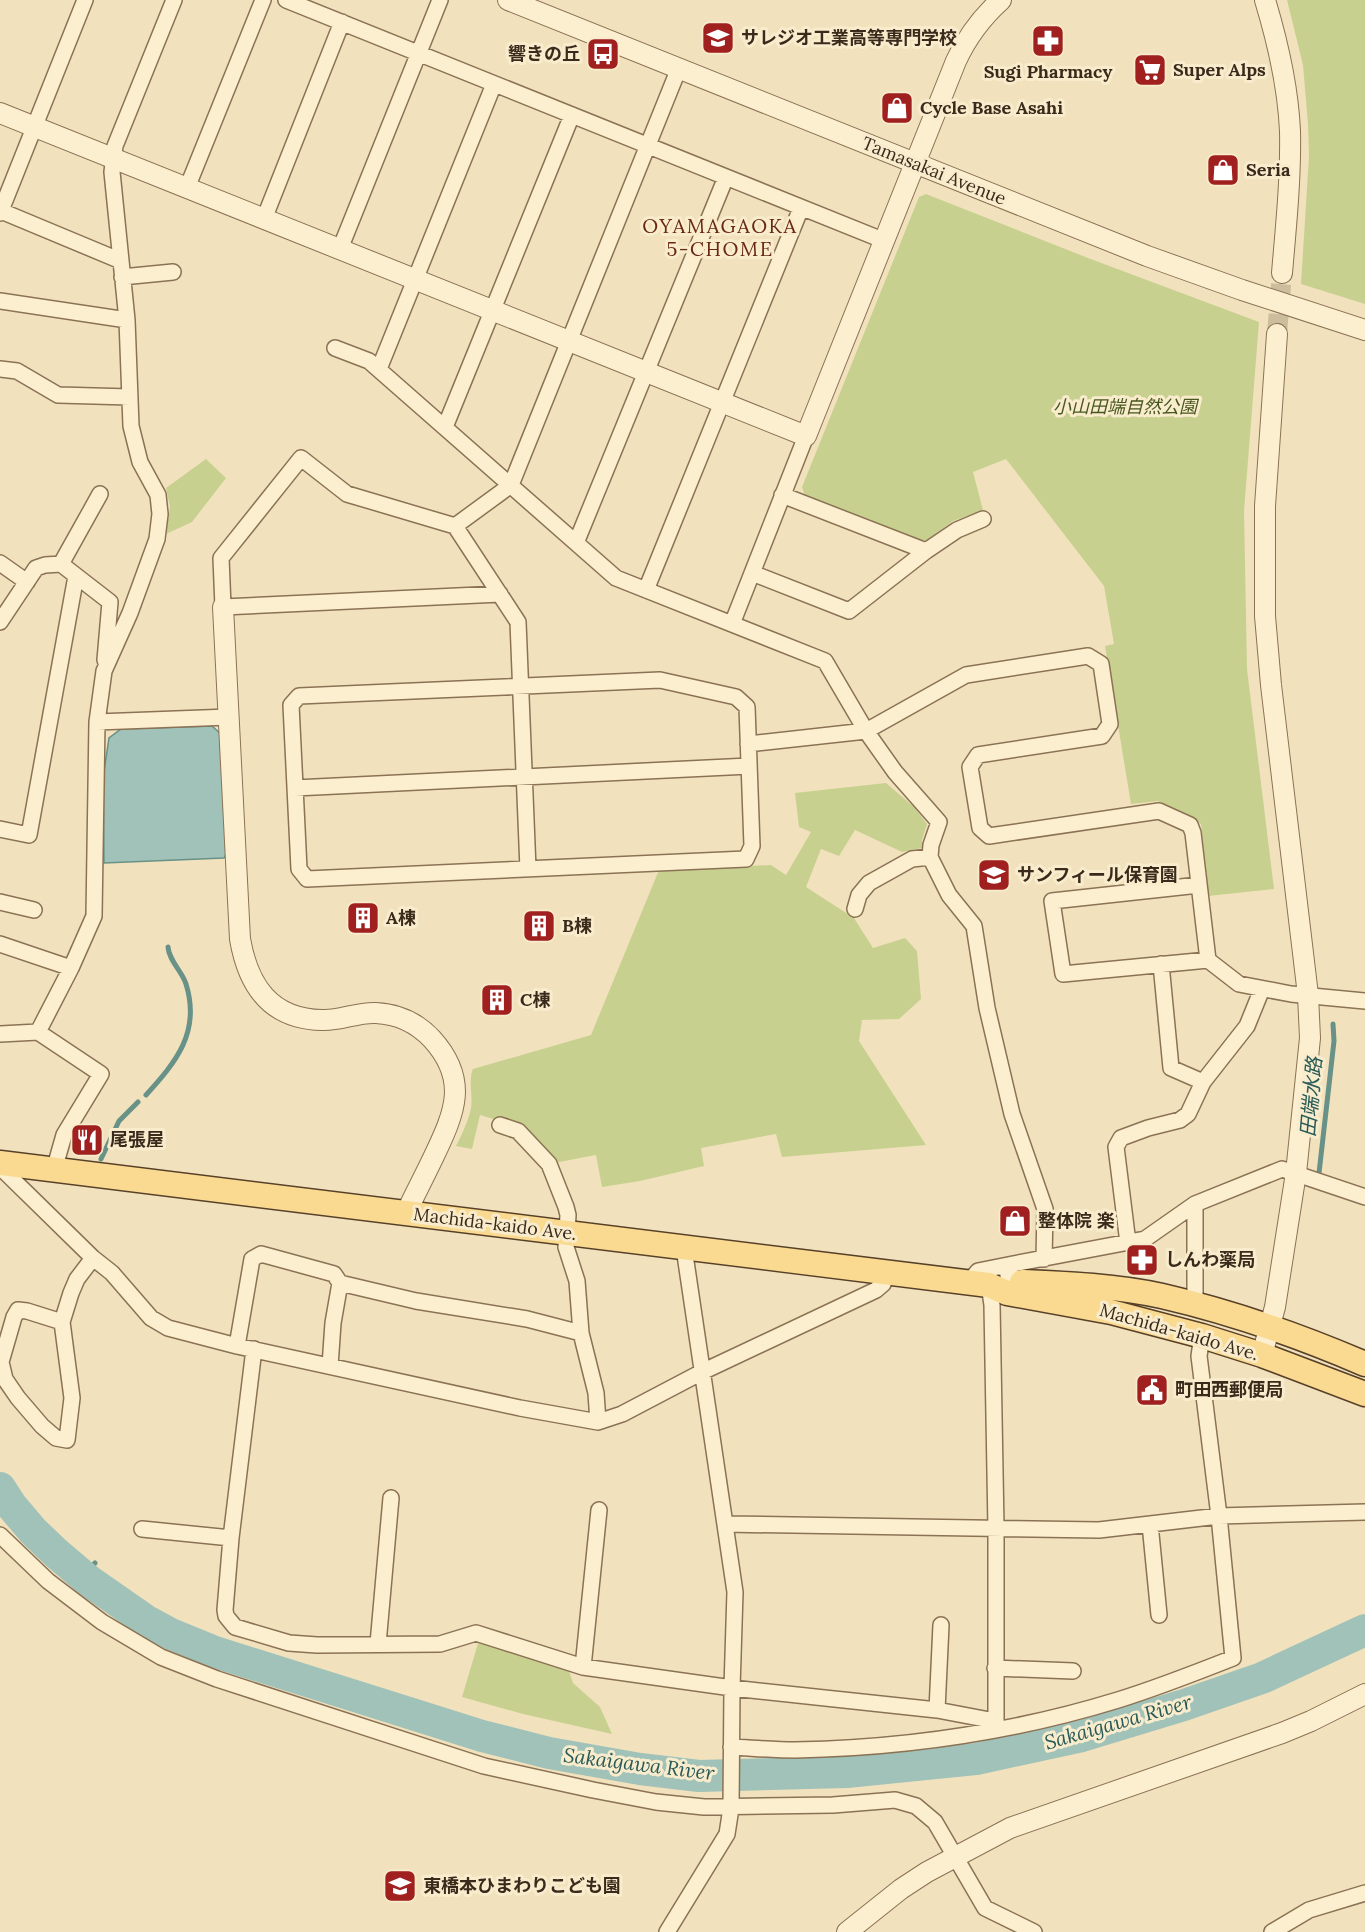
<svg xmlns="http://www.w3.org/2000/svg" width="1365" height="1932" viewBox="0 0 1365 1932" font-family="Lora,'Noto Sans JP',serif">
	<rect width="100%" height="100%" fill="#f1e2bd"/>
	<!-- green -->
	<path fill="#c8d090" d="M 1287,0 L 1365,0 L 1365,304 L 1301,284 L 1309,156 L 1308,124 L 1303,65 Z
		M 926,194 L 1088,258 L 1259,322 L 1244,511 L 1247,669 L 1274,889 L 1208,896 L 1201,824 L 1158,801 L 1131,804 L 1105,646 L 1114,644 L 1104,586 L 1006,459 L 973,472 L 983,510 L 953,521 L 927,540 L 916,540 L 805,496 L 802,487 L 919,197 Z
		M 206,459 L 226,478 L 192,522 L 166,534 L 170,507 L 166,488 Z
		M 886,783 L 914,807 L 927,824 L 922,840 L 922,848 L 902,852 L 855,830 L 839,856 L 821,849 L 806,887 L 854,918 L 873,948 L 905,938 L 917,951 L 921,999 L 899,1019 L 862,1020 L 859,1041 L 926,1145 L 782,1157 L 776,1134 L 701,1148 L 704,1166 L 640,1181 L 602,1187 L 596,1155 L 554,1163 C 542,1131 509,1124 480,1115 L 472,1149 L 456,1146 C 462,1134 468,1122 471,1108 C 473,1096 468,1080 473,1069 L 591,1035 L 659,870 L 771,865 L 786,875 L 811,832 L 799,827 L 795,793 Z
		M 479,1640 L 569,1671 L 573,1683 L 600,1707 L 612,1734 L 523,1714 L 462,1697 Z"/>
	<!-- water -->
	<path fill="#a1c2b9" stroke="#689187" stroke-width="1.5" d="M 212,726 L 222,735 L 227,852 L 224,858 L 104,863 L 103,778 L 109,738 L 121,729 Z"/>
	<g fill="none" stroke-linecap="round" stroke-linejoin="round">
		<!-- stream -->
		<path stroke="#689187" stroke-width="5" d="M 146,1095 C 176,1062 201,1032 186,984 C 182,971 169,961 168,947
			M 101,1159 L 119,1121 L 138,1102
			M 1319,1173 L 1334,1041 L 1333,1024
			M 83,1576 L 95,1563"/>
		<!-- river -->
		<path stroke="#a1c2b9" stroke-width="32" d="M 0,1488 L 11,1505 L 33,1531 L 56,1553 L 89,1581 L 145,1620 L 171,1634 L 215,1652 L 482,1736 L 549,1753 L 640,1769 L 699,1776 L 847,1772 L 976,1759 L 1082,1736 L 1184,1705 L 1262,1678 L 1365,1630"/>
		<!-- tertiary-tunnel -->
		<path stroke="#ccbd9d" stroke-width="20" stroke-dasharray="20 10" stroke-linecap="butt" d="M 1277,334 L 1282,273"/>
		<!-- minor casing -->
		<g stroke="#8b7254" stroke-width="18">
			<path id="minor" d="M 286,0 L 885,241
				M 187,188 L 263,0
				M 1,211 L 121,261
				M 0,213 L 85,0
				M 264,219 L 342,22
				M 340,249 L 440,0
				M 122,277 L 173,272
				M 0,301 L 127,320
				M 335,348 L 369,361 L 616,578 L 825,661 L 866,731 L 895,772 L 939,822 L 931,845 L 930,857 L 949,895 L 974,926 L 987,1008 L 1012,1114 L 1045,1209 L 1044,1259
				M 0,369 L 17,371 L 58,395 L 130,397
				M 379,369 L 494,84
				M 445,427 L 572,115
				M 782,495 L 926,551
				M 455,526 L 518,622 L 528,869
				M 576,543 L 726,177
				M 0,563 L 27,582
				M 61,564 L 100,494
				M 752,573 L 849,611 L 926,551 L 957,530 L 983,519
				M 646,590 L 801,208
				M 500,594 L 223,607 L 221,558 L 301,458 L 347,494 L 455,526 L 511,485 L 679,68
				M 0,622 L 36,568 L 45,565 L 61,564 L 110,602 L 105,660
				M 732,624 L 806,436
				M 660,680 L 736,697 L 747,707 L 752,846 L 746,859 L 307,879 L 299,869 L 291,705 L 299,696 Z
				M 97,722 L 229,717
				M 748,744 L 866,731 L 966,675 L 1088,656 L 1101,664 L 1110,724 L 1102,736 L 978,755 L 970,767 L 980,828 L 989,836 L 1159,811 L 1190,825 L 1193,833 L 1208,960
				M 295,788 L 749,766
				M 0,829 L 29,835 L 76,576
				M 1199,885 L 1052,901 L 1063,974 L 1208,960 L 1239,984 L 1291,994 L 1365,1001
				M 0,902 L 34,910
				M 855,909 L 859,895 L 869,883 L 912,859 L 930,857
				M 0,944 L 71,968
				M 1161,964 L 1171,1068 L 1203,1082
				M 38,1032 L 71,968 L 94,916 L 97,722 L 104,671 L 130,613 L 157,539 L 160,514 L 158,495 L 140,462 L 131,426 L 127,320 L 112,172 L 115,146 L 174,0
				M 0,1034 L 38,1032 L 101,1074 L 64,1135 L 54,1170
				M 500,1125 L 518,1131 L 549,1164 L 566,1207 L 568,1215 L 566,1247 L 577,1281 L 581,1333 L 596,1393 L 598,1422
				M 0,1167 L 93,1258 L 112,1273 L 151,1318 L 168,1328 L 237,1346 L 520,1408 L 598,1422 L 622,1414 L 702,1372 L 876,1290 L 883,1284 L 888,1273
				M 1195,1204 L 1195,1305
				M 1128,1243 L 1116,1147 L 1121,1138 L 1148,1128 L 1180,1120 L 1188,1114 L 1203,1082 L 1247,1026 L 1262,989
				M 1008,1282 L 1008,1272 L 1013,1264 L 1145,1239 L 1195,1204 L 1282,1169 L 1365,1197
				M 968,1283 L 978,1271 L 1013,1264
				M 989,1285 L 992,1305 L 996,1528 L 996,1729
				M 62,1322 L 27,1311 L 18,1310 L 14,1317 L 1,1362 L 5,1379 L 18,1398 L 42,1426 L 56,1438 L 67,1440 L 72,1398 L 62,1322 L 71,1293 L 77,1279 L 93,1258
				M 237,1346 L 252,1259 L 261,1254 L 334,1274 L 340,1283 L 416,1301 L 527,1319 L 581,1333
				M 254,1349 L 231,1538 L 225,1610 L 226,1616 L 235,1627 L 289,1643 L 317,1645 L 440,1644 L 476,1633 L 583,1667 L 732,1688 L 937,1710 L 995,1721
				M 330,1366 L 333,1323 L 340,1283
				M 725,1524 L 1099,1530 L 1219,1516 L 1365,1512
				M 1150,1524 L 1159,1615
				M 142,1529 L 231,1538
				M 0,1535 L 48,1581 L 102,1622 L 161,1657 L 217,1679 L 484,1766 L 593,1790 L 656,1802 L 704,1807 L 833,1805 L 895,1800 L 916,1806 L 935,1822 L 985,1908 L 1034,1932
				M 378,1644 L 391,1498
				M 583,1667 L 599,1510
				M 995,1668 L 1073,1671
				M 937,1710 L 941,1625
				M 731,1747 C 752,1748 774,1750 795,1750 C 903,1748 1014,1732 1118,1700 C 1157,1688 1195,1673 1233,1658 L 1219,1516 L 1199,1356 L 1202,1336
				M 667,1932 L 727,1834 L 731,1808 L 732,1688 L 735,1592 L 684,1248
				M 1272,1932 L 1309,1910 L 1365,1893"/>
		</g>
		<!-- tertiary casing -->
		<g stroke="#8b7254" stroke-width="22">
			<path id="tertiary" d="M 508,0 L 1147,256 L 1242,290 L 1365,330
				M 1265,0 C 1278,43 1288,86 1290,131 C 1291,178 1286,226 1282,273
				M 0,113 L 806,436 L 956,61 C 967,37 981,18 1001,0
				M 223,607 L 240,939 C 248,985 270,1019 322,1020 C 340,1021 357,1012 376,1013 C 397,1014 417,1023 432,1039 C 469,1080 455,1112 434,1156 C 425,1175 415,1194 406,1213
				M 1262,1355 L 1275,1307 L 1296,1173 L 1310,1038 L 1308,995 L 1271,685 L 1265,616 L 1265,506 L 1277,334
				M 847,1932 L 901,1889 L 927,1872 L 1010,1828 L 1282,1733 L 1311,1721 L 1365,1694"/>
		</g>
		<!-- primary casing -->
		<g stroke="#584029" stroke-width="27">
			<path id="primary" d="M 0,1163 L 989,1285 L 1007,1293 L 1111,1312 L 1202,1336 L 1262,1355 L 1365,1394
				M 1022,1282 C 1068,1284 1116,1286 1162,1296 C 1231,1312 1300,1336 1365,1364"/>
		</g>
		<!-- minor -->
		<use href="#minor" stroke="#fcefd0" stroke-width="15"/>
		<!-- tertiary -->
		<use href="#tertiary" stroke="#fcefd0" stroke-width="20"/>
		<!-- primary -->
		<use href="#primary" stroke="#f9da90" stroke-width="24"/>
	</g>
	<!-- icons -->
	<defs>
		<g id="school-square" transform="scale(1.725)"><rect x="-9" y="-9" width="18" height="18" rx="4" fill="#9f201f" stroke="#f8eccd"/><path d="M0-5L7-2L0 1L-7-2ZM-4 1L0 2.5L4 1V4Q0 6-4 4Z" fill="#fff"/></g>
		<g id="pharmacy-square" transform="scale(1.725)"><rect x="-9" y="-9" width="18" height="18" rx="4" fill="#9f201f" stroke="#f8eccd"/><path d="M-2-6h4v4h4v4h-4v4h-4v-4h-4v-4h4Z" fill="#fff"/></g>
		<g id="bus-square" transform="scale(1.725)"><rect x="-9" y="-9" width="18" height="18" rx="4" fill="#9f201f" stroke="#f8eccd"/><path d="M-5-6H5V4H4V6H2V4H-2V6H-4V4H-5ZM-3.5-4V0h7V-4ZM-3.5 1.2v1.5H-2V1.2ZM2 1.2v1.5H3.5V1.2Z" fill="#fff"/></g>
		<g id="supermarket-square" transform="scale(1.725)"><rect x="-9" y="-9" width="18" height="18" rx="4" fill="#9f201f" stroke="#f8eccd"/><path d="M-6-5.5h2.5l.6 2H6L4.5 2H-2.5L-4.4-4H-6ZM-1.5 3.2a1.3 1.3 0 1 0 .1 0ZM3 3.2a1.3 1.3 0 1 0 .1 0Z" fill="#fff"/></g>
		<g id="shop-square" transform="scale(1.725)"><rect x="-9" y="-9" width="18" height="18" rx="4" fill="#9f201f" stroke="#f8eccd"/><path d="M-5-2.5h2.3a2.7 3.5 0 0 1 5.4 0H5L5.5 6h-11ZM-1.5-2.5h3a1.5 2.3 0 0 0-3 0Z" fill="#fff"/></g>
		<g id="building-square" transform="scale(1.725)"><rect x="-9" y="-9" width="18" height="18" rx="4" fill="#9f201f" stroke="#f8eccd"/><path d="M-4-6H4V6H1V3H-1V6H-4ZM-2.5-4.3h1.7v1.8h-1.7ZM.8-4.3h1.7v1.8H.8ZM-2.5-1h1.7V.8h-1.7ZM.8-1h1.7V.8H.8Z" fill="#fff"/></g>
		<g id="restaurant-square" transform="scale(1.725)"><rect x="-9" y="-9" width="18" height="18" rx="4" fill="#9f201f" stroke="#f8eccd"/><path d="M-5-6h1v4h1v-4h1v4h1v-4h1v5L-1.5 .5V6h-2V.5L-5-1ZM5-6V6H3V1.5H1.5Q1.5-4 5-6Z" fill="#fff"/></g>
		<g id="civic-square" transform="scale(1.725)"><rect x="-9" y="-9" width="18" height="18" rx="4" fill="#9f201f" stroke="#f8eccd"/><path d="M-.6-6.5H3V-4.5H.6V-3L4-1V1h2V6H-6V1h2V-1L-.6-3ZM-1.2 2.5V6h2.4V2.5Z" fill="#fff"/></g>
	</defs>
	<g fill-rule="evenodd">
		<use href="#school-square" x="718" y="38"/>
		<use href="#pharmacy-square" x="1048" y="41"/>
		<use href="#bus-square" x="603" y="54"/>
		<use href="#supermarket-square" x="1150" y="70"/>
		<use href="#shop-square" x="897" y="108"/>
		<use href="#shop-square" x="1223" y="170"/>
		<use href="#school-square" x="994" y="875"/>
		<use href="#building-square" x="363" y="918"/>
		<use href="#building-square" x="539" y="926"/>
		<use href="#building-square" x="497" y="1000"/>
		<use href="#restaurant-square" x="87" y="1140"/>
		<use href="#shop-square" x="1015" y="1221"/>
		<use href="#pharmacy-square" x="1142" y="1260"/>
		<use href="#civic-square" x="1152" y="1390"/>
		<use href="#school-square" x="400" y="1886"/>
	</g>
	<g text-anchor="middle" stroke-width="6" stroke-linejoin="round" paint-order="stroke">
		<!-- poi labels -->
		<g font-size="18" font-weight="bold" fill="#392a1b" stroke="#f8eccd" text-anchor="start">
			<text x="741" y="44">サレジオ工業高等専門学校</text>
			<text x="580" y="60" text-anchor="end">響きの丘</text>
			<text x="1173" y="76">Super Alps</text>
			<text x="1048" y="78" text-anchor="middle">Sugi Pharmacy</text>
			<text x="920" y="114">Cycle Base Asahi</text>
			<text x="1246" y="176">Seria</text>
			<text x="1017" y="881">サンフィール保育園</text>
			<text x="386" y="924">A棟</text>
			<text x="562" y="932">B棟</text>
			<text x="520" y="1006">C棟</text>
			<text x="110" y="1146">尾張屋</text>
			<text x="1038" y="1227">整体院 楽</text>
			<text x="1165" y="1266">しんわ薬局</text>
			<text x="1175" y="1396">町田西郵便局</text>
			<text x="423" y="1892">東橋本ひまわりこども園</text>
		</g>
		<!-- street labels -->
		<g font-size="18" fill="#392a1b" stroke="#f8eccd">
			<text transform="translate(934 171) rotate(22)" y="6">Tamasakai Avenue</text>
			<text transform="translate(495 1224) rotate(7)" y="6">Machida-kaido Ave.</text>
			<text transform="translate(1179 1332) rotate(16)" y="6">Machida-kaido Ave.</text>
		</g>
		<!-- park labels -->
		<g font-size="18" font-style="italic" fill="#48571f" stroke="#f8eccd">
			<text x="1125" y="413">小山田端自然公園</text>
		</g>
		<!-- neighbourhood labels -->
		<g font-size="20" letter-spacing="1.5" fill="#692916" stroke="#f8eccd">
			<text x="720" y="233">OYAMAGAOKA<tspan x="720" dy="23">5-CHOME</tspan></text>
		</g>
		<!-- water labels -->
		<g font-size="20" font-style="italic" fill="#285a57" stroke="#f8eccd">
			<text transform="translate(1311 1097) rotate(-85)" y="7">田端水路</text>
			<text transform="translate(1118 1722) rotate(-16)" y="7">Sakaigawa River</text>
			<text transform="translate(639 1764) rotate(7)" y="7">Sakaigawa River</text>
		</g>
	</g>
</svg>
